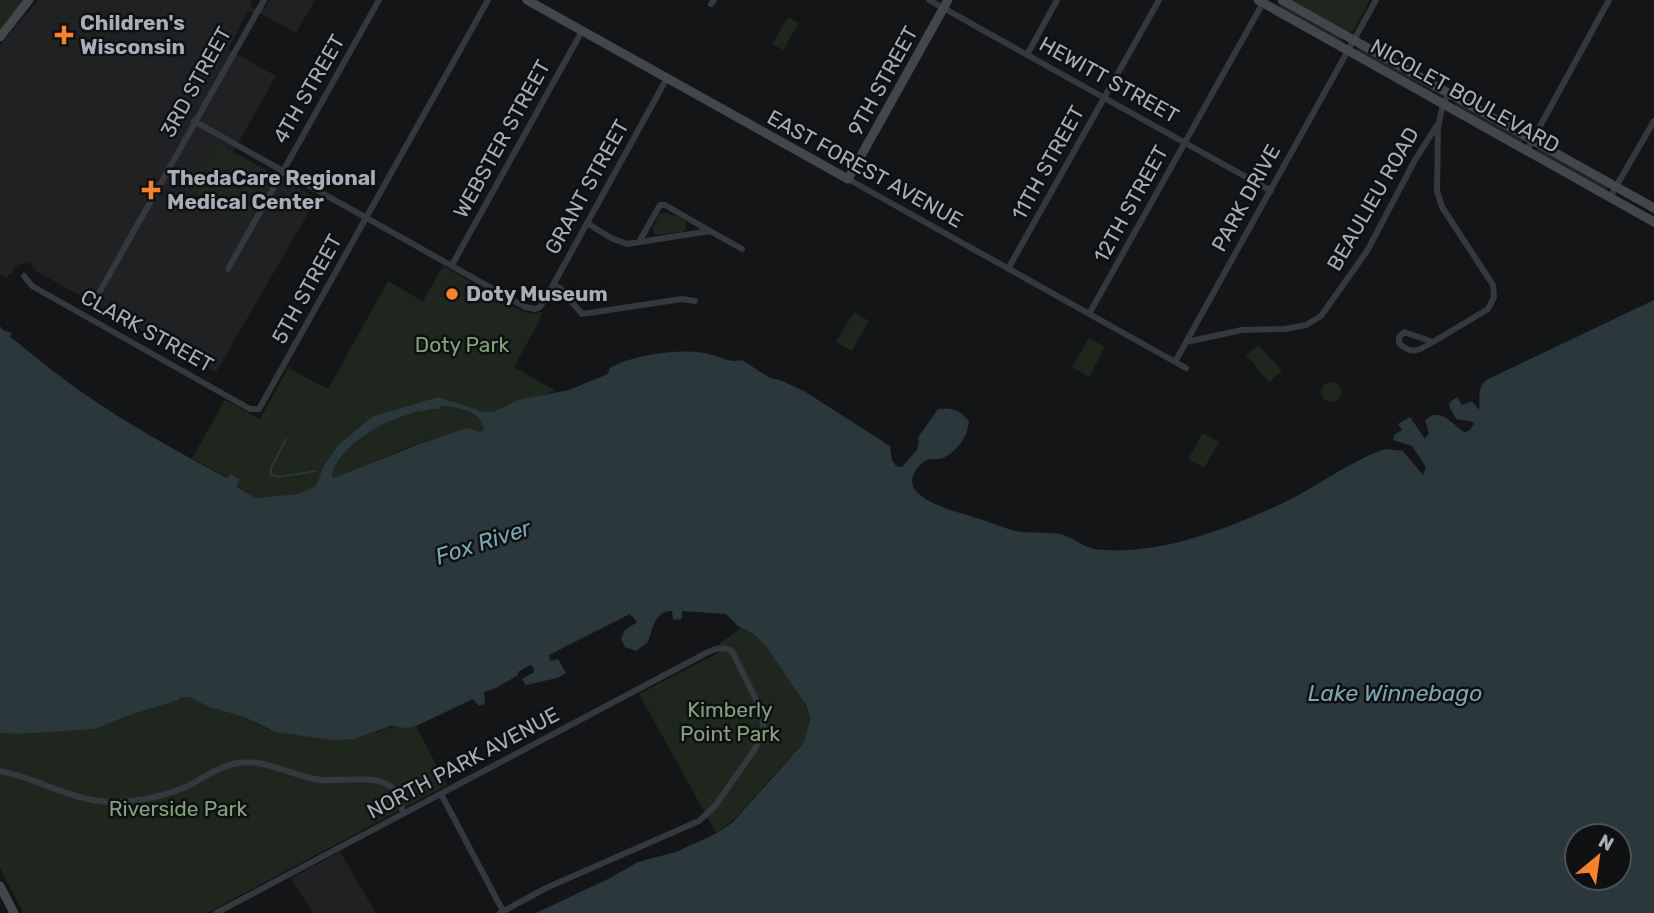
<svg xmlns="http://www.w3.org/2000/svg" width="1654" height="913" viewBox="0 0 1654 913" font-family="Rubik,sans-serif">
	<rect width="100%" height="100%" fill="#141516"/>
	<!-- built -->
	<path fill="#202123" d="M 38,0 L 252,0 L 250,8 L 265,8 L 269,0 L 315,0 L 296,33 L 262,14 L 248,11 L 228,49 L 276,76 L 233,152 L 317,198 L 216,372 L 36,271 L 29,263 L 19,264 L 14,269 L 12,275 L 9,274 L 7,278 L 0,275 L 0,45 Z
		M 340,852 L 376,913 L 313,913 L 291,878 Z"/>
	<!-- green -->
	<path fill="#1f261e" d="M 0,0 L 24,0 L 0,31 Z
		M 1289,0 L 1370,0 L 1353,31 L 1347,32 Z
		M 1282,3 L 1341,38 L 1341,40 L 1338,41 L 1280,8 L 1279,4 Z
		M 788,17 L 799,23 L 783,50 L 772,44 Z
		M 1361,48 L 1442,94 L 1442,96 L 1358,52 L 1358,49 Z
		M 1456,102 L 1523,140 L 1523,142 L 1520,142 L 1455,106 Z
		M 216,143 L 274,175 L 248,222 L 190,189 Z
		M 1539,147 L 1607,186 L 1608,189 L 1605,190 L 1536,152 Z
		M 665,212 L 685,220 L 686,228 L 682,232 L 655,235 L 652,228 L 660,214 Z
		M 443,266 L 522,311 L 532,314 L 542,312 L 539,321 L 514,367 L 556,391 L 502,407 L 494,412 L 484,412 L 438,397 L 373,416 L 339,444 L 324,465 L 317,486 L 297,494 L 254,498 L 236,485 L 239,480 L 231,474 L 228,478 L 192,458 L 225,400 L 260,419 L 288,368 L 328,389 L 388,281 L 423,301 Z
		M 854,312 L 869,321 L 852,351 L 836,342 Z
		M 1089,338 L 1105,347 L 1089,377 L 1072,367 Z
		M 1259,345 L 1282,371 L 1269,382 L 1246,355 Z
		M1321 392a10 10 0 1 1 20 0a10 10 0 1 1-20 0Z
		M 441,406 C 457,407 480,410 484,429 L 480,432 C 439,428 373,463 334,479 L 332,476 C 341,439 403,409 439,409 Z
		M 1203,433 L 1219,442 L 1204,468 L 1188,459 Z
		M 741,628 C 750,633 759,638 767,646 C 781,662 816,710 809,731 C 802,750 782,765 769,780 C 752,799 738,819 716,833 L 639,694 L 720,652 L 720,643 Z
		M 189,697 L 209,707 L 244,717 L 269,730 L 311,736 L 379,732 C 392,723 402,729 416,726 L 447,785 L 207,913 L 23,913 L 0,868 L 0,733 L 19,734 L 95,729 L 127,716 L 176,701 L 178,698 Z"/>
	<!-- water -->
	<path fill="#2a373b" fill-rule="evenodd" d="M 1654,300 L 1654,913 L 536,913 L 610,878 L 638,862 L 676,852 L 717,833 L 733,822 L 801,746 L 806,737 L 810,719 L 806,705 L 766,646 L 753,634 L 738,626 L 726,614 L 682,611 L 682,619 L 673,620 L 672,611 C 653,612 654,629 647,643 L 636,651 L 625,647 L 621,639 L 625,630 L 637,622 L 630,614 L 549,655 L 550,661 L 558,659 L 566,673 L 557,678 L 526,685 L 522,679 L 534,672 L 533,666 L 530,665 L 518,672 L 518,675 L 496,688 L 484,692 L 485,704 L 479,706 L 473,699 L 416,726 L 406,728 L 391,726 L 354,739 L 333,740 L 275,732 L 244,717 L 209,707 L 189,697 L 179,698 L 179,700 L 127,716 L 95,729 L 19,734 L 0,733 L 0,326 L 3,330 L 12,333 L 10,337 C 35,356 57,375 83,393 C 129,425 178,452 227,478 L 231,474 L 240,480 L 236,486 L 255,498 L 297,494 L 316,486 L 324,465 L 339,444 L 373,416 L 438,397 L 484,412 L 493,412 L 518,400 L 569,390 L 608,374 L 610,368 C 631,355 680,348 705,353 C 717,355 730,364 742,360 L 770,378 L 780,380 L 804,391 L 890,446 L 892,460 L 896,466 L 902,467 L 917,450 L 919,440 L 917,439 L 938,409 C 952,407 960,410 969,421 C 968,436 957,452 943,458 C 938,460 932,458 927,460 C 919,463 909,477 913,486 C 920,504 965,514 983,520 C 996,524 1010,531 1023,532 C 1035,533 1048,532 1060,534 C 1072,536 1082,547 1094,549 C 1158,557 1230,528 1287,501 C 1320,485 1350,461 1385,449 L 1403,451 L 1423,475 L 1426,467 L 1412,446 L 1393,440 L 1394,435 L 1402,430 L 1398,424 L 1410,417 L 1425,439 L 1429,433 L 1425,420 C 1440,406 1451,423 1464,432 L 1469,431 L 1474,424 L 1473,422 L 1456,419 L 1449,406 L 1450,402 L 1457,397 L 1462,405 L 1472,401 L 1479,410 C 1481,398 1476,389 1486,380 ZM 441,406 C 457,407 480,410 484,429 L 480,432 L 467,428 L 419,444 L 334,478 L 332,476 C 340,440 403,409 439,409 ZM 1577,836 L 1619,836 L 1619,878 L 1577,878 Z"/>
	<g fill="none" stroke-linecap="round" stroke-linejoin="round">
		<!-- stream -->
		<path stroke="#2a373b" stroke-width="2" d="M 286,439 L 271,468 L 271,475 L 279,477 L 316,471"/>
		<!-- street -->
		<path stroke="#35383c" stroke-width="6" d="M 929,0 L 1271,191
			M 711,4 L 714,0
			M 1027,55 L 1057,0
			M 194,121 L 525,307 L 535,309 L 540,307 L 553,285 L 667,78
			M 1527,150 L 1609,0
			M 848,179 L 1186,368
			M 1610,197 L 1654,121
			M 587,223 L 611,238 L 627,244 L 710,231 L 742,249
			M 639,242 L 660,205 L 665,205 L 710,231
			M 452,265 L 582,31
			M 228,269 L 379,0
			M 1008,269 L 1159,0
			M 24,276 L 32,286 L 250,409 L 259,409 L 488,0
			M 553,285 L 560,288 L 582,314 L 682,299 L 695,301
			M 99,293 L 264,0
			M 1089,314 L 1264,1
			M 1404,332 L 1433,342 C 1419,350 1412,356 1399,343 L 1399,337 Z
			M 1186,342 L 1242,330 L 1285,329 L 1306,325 L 1321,316 L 1367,251 L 1415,160 L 1439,122
			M 1433,342 L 1488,309 L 1494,297 L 1493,285 L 1442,207 L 1437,191 L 1438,127 L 1443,104 L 1449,93
			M 1175,362 L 1376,0
			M 0,771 C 38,778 74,802 112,802 C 138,802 167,796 190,785 C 204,777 217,768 233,764 C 264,756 291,777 321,780 C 342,782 371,774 390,786 C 398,791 401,805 403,814
			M 441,794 L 503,911
			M 216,913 L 693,660 C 705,654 719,643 732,651 L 761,710 L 764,731 L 755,749 L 715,806 L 699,821 L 546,888 L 500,913"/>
		<!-- secondary -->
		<path stroke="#43474c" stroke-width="9" d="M 527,0 L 848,179 L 948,0
			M 1258,0 L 1654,222
			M 1282,0 L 1654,208
			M 0,37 L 29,0
			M 0,886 L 14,913"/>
	</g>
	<!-- markers -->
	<g fill="#f8822a" stroke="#0f1011" stroke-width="2.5">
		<path d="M60.5 24.5h7v7h7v7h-7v7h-7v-7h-7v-7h7z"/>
		<path d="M147.5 179.5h7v7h7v7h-7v7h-7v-7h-7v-7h7z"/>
		<circle cx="452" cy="294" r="7"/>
	</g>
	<g text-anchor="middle" stroke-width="5" stroke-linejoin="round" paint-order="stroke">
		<!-- poi labels -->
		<g font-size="21" font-weight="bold" fill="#a6afb7" stroke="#0f1011" text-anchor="start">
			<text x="80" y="30">Children's<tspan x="80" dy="24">Wisconsin</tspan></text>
			<text x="167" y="185">ThedaCare Regional<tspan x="167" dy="24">Medical Center</tspan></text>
			<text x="466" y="301">Doty Museum</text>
		</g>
		<!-- street labels -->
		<g font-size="21" fill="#a6afb7" stroke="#0f1011">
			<text transform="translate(1109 80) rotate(29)" y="7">HEWITT STREET</text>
			<text transform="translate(883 81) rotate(-61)" y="7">9TH STREET</text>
			<text transform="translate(196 82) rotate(-61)" y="7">3RD STREET</text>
			<text transform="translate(309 89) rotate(-60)" y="7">4TH STREET</text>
			<text transform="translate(1465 96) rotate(29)" y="7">NICOLET BOULEVARD</text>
			<text transform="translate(502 139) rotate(-61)" y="7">WEBSTER STREET</text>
			<text transform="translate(1048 163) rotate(-61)" y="7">11TH STREET</text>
			<text transform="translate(865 169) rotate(29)" y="7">EAST FOREST AVENUE</text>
			<text transform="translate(587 187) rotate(-61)" y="7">GRANT STREET</text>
			<text transform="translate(1246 198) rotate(-61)" y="7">PARK DRIVE</text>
			<text transform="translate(1373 199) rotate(-60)" y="7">BEAULIEU ROAD</text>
			<text transform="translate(1131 204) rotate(-61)" y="7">12TH STREET</text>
			<text transform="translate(307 289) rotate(-61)" y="7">5TH STREET</text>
			<text transform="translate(147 331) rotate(29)" y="7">CLARK STREET</text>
			<text transform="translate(463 763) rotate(-28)" y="7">NORTH PARK AVENUE</text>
		</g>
		<!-- park labels -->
		<g font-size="21" fill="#83a37c" stroke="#0f1011">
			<text x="462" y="352">Doty Park</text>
			<text x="730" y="717">Kimberly<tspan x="730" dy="24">Point Park</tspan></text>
			<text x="178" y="816">Riverside Park</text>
		</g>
		<!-- water labels -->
		<g font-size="23" font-style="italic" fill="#7ba7b4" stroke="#0f1011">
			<text transform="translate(483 542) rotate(-18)" y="8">Fox River</text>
			<text x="1395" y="701">Lake Winnebago</text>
		</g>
	</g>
	<!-- north arrow -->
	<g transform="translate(1598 857) rotate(29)"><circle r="33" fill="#0f1011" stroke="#4b5053" stroke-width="2"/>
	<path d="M0-5L12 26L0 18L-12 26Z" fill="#f8822a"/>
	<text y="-10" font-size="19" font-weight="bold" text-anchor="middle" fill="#a6afb7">N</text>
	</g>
</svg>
